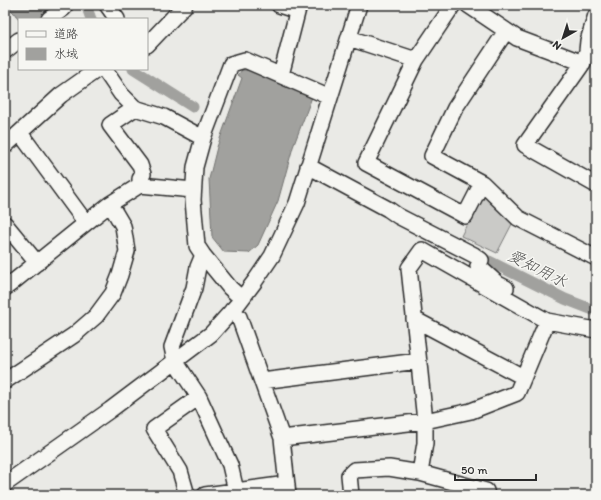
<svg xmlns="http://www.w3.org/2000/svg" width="601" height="500" viewBox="0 0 601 500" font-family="Itim,'Klee One',sans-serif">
	<rect width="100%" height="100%" fill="#eaeae6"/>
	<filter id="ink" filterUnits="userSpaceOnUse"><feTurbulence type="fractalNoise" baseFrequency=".025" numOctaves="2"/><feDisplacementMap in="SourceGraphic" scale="8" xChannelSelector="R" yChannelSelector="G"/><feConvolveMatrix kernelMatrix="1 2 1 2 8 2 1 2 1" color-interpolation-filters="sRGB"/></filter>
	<g filter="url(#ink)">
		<!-- green -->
		<path fill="#cacac7" stroke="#7a7a79" d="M 486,196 L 512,224 L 497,253 L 461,236 L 480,198 Z"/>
		<!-- water -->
		<path fill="#a1a19e" stroke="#727270" d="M 7,5 L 55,5 L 38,19 L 19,19 Z
			M 242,70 L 251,70 L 312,97 L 293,147 L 278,201 L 258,245 L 249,253 L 224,252 L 212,237 L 209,179 L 217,147 L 242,78 L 238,75 Z"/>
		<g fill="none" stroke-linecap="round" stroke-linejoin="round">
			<!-- canal -->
			<path stroke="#a1a19e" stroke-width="11" d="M 86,5 L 91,19
				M 133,69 L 193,107
				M 489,261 L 565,299 L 596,311"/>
			<!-- minor casing -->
			<g stroke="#2b2b2b" stroke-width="18">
				<path id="minor" d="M 107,5 L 117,19
					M 279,5 L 297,11
					M 453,5 L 416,60 L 366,163 L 465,216 L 482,183 L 432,156 L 455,108 L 506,31
					M 468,5 L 517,38 L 583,63
					M 596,15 L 588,41 L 587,51 L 583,63 L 525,145 L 596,185
					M 49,19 L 64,8
					M 349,38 L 416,60
					M 147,45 L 185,5
					M 5,51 L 19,40
					M 104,69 L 121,94 L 135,108 L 164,117 L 203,138
					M 281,75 L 299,5
					M 20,133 L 86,223
					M 5,146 L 61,95 L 98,69
					M 308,166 L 388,209 L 398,216 L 474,255 L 481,260 L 478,266 L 498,284 L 506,288
					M 482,183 L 518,218 L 596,258
					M 140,185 L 193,190
					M 5,224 L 37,263
					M 203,255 L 198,267 L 194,288 L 172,347 L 175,361 L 199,397 L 230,465 L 236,491
					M 5,288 L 13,282 L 86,223 L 110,204 L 140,185 L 140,179 L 143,174 L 140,165 L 110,125 L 135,108
					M 241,298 L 230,288 L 203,255 L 197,246 L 193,200 L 195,167 L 203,138 L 231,64 L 245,60 L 330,97
					M 232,310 L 239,317 L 282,438 L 288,495
					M 414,319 L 523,377
					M 5,381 L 74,335 L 96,316 L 113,293 L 120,275 L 127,251 L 123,226 L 110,204
					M 262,381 L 418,361
					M 282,438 L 425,421 L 471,411 L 517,393 L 547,321
					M 420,473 L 425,443 L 425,421 L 409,268 L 422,250 L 547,321 L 596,330
					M 5,484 L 110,410 L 211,334 L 237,305 L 255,281 L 272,256 L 297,203 L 359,5
					M 187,495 L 180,471 L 154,429 L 199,397
					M 205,495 L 287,484
					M 351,495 L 349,475 L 354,470 L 389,468 L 420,473 L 486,491 L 487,495"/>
			</g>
			<!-- minor -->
			<use href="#minor" stroke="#f6f6f2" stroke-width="15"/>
		</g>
	</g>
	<g text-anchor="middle" stroke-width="3" stroke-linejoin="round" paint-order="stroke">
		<!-- water labels -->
		<g font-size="16" font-style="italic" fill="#545453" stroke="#f6f6f2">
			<text transform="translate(538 268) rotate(27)" y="6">愛知用水</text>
		</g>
	</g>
	<!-- margin -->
	<rect width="601" height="500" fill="none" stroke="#f6f6f2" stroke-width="20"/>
	<rect x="10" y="10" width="581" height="480" fill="none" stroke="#2b2b2b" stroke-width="1.5" filter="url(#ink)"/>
	<!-- legend -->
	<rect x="18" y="18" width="130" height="52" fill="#f6f6f2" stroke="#a5a5a2"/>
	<rect x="26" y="31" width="20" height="6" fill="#f6f6f2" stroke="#a5a5a2"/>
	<text x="54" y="38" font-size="12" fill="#2b2b2b">道路</text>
	<rect x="26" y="48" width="20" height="12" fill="#a1a19e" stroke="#a5a5a2"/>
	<text x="54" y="58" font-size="12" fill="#2b2b2b">水域</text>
	<!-- north arrow -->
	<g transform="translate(563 38) rotate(219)" stroke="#f6f6f2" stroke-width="3" paint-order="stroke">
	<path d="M0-3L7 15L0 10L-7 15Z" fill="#2b2b2b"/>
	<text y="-6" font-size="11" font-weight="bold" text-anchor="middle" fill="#2b2b2b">N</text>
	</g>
	<!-- scale -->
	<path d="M455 474v6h81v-6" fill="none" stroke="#2b2b2b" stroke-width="2"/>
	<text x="461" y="474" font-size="12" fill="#2b2b2b" stroke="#f6f6f2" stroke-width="3" paint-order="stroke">50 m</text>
</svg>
